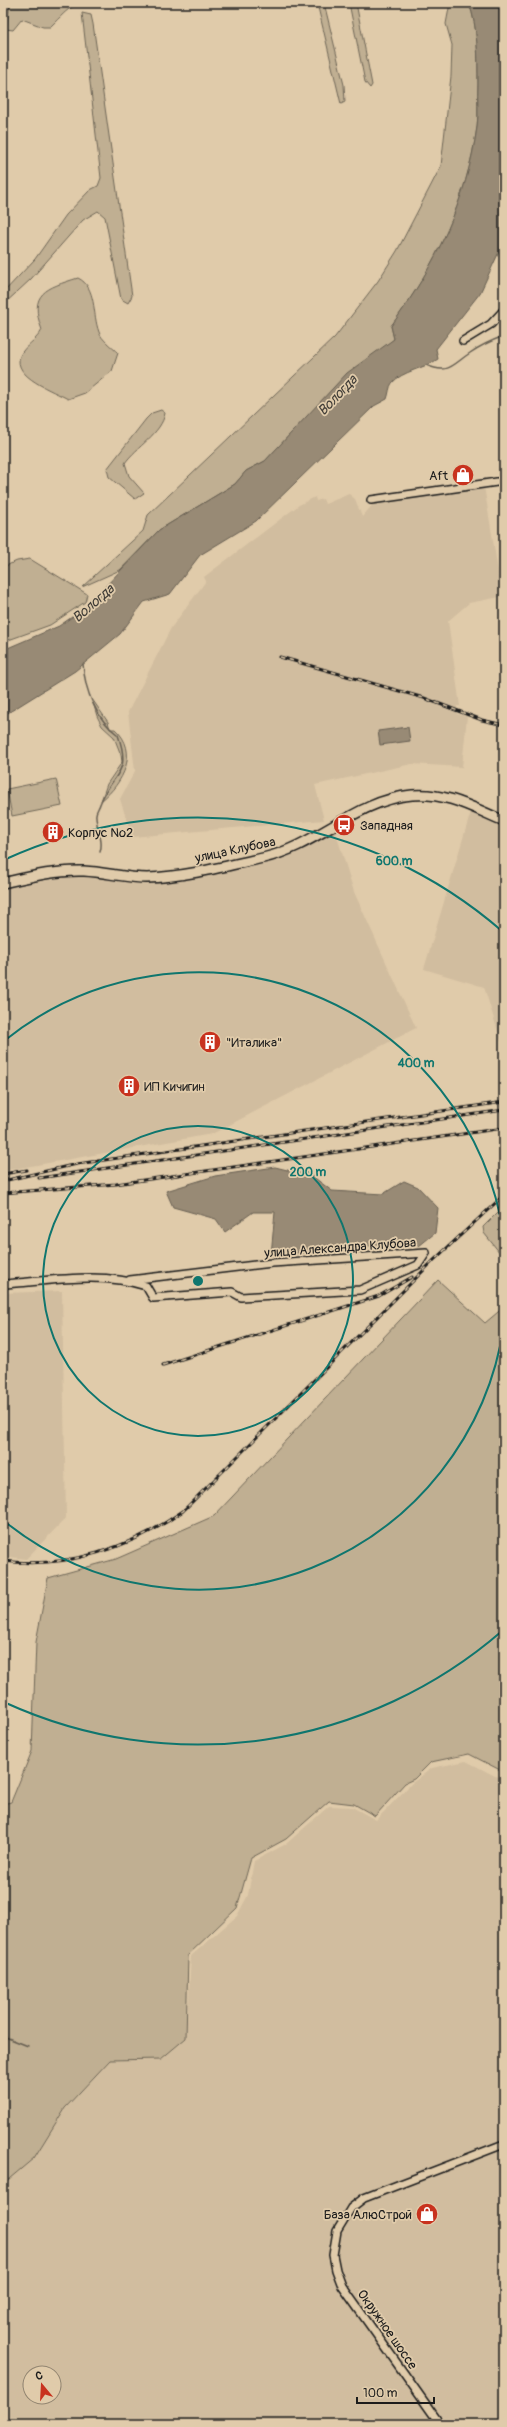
<svg xmlns="http://www.w3.org/2000/svg" width="507" height="2427" viewBox="0 0 507 2427" font-family="Pangolin,sans-serif">
	<rect width="100%" height="100%" fill="#e0cbaa"/>
	<filter id="ink" filterUnits="userSpaceOnUse"><feTurbulence type="fractalNoise" baseFrequency=".025" numOctaves="2"/><feDisplacementMap in="SourceGraphic" scale="8" xChannelSelector="R" yChannelSelector="G"/><feConvolveMatrix kernelMatrix="1 2 1 2 8 2 1 2 1" color-interpolation-filters="sRGB"/></filter>
	<g filter="url(#ink)">
		<!-- built -->
		<path fill="#d1bd9f" fill-rule="evenodd" d="M 484,486 L 500,583 L 500,597 L 469,603 L 448,621 L 460,706 L 457,706 L 457,714 L 467,716 L 462,767 L 412,764 L 315,785 L 324,820 L 132,837 L 120,799 L 135,771 L 128,712 L 171,628 L 206,581 L 204,577 L 299,505 L 315,497 L 316,501 L 323,499 L 325,504 L 349,494 L 355,499 L 362,517 L 374,503 Z
			M 472,808 L 504,823 L 504,1051 L 484,987 L 424,969 Z
			M 335,830 L 354,892 L 416,1028 L 212,1134 L 3,1171 L 3,889 L 63,877 L 91,876 L 146,882 L 267,861 L 289,855 Z
			M 62,1291 L 66,1518 L 26,1559 L 3,1556 L 3,1293 Z
			M 466,1761 L 495,1776 L 504,1778 L 504,2424 L 3,2424 L 3,2184 L 34,2158 L 65,2108 L 110,2060 L 161,2059 L 186,2038 L 191,1956 L 237,1916 L 248,1895 L 254,1861 L 286,1844 L 329,1806 L 352,1807 L 376,1820 L 412,1783 L 432,1768 ZM 30,2373 L 54,2373 L 54,2397 L 30,2397 Z"/>
		<!-- green -->
		<path fill="#c0af92" stroke="#6e6657" d="M 10,3 L 102,3 L 102,6 C 69,3 73,5 50,27 L 43,27 L 22,19 L 13,30 L 6,29 Z
			M 317,3 L 324,3 L 344,85 L 345,102 L 341,104 Z
			M 349,3 L 356,3 L 372,85 L 370,88 L 365,82 Z
			M 450,3 L 469,3 C 478,28 478,57 478,84 C 477,98 479,113 477,127 C 467,200 435,267 391,326 L 394,339 L 297,427 L 265,461 L 246,471 L 235,484 L 159,530 L 120,570 L 82,587 L 143,531 L 148,515 L 335,337 L 378,281 L 397,251 L 441,166 L 451,76 L 452,45 L 446,24 Z
			M 82,13 L 91,15 L 93,24 L 132,296 L 128,303 L 121,299 L 105,217 L 98,211 L 83,220 L 31,279 L 3,305 L 3,293 L 35,259 L 66,215 L 90,190 L 98,186 L 101,178 Z
			M 78,278 C 97,287 92,314 99,332 C 101,339 112,347 118,353 L 112,371 L 85,393 L 68,399 C 54,391 12,377 20,356 C 24,346 37,340 42,330 C 28,293 46,288 78,278 Z
			M 161,410 L 165,413 C 162,433 136,447 125,463 L 129,476 L 144,493 L 135,499 L 109,477 L 107,469 L 146,419 L 152,413 Z
			M 30,559 L 87,594 L 85,602 L 50,625 L 3,642 L 3,567 L 17,561 Z
			M 92,699 L 108,722 L 110,729 L 115,729 C 140,752 123,783 101,801 L 107,784 L 122,762 L 121,755 L 114,737 L 102,726 L 97,716 Z
			M 56,779 L 62,806 L 12,816 L 7,789 Z
			M 504,1206 L 504,1258 L 484,1233 L 483,1227 Z
			M 438,1280 L 485,1323 L 504,1307 L 504,1772 L 469,1754 L 431,1762 L 414,1779 L 405,1783 L 375,1816 L 354,1804 L 329,1801 L 286,1839 L 251,1858 L 237,1908 L 188,1955 L 186,2038 L 161,2059 L 110,2060 L 65,2108 L 34,2158 L 3,2184 L 3,1804 L 11,1802 L 32,1751 L 36,1642 L 48,1578 L 116,1559 L 214,1516 Z"/>
		<!-- water -->
		<path fill="#988a75" stroke="#665e51" d="M 469,3 L 504,3 L 504,241 L 480,293 L 436,349 L 438,359 C 426,368 402,371 392,383 C 389,387 389,394 387,399 L 374,406 L 256,521 L 200,555 L 170,594 L 144,602 L 120,634 L 75,671 L 3,716 L 3,650 L 59,626 L 85,608 L 159,530 L 235,484 L 246,471 L 265,461 L 347,373 L 394,339 L 391,326 C 435,267 467,200 477,127 C 479,113 477,98 478,84 C 478,57 478,28 469,3 Z
			M 408,727 L 410,741 L 380,745 L 378,731 Z
			M 275,1167 L 312,1176 L 332,1191 L 383,1194 L 404,1181 L 418,1187 L 438,1208 L 435,1233 L 419,1246 L 391,1240 L 358,1249 L 271,1255 L 275,1212 L 253,1212 L 225,1232 L 216,1219 L 173,1207 L 166,1191 L 215,1176 Z"/>
		<g fill="none" stroke-linecap="round" stroke-linejoin="round">
			<!-- stream -->
			<path stroke="#665e51" stroke-width="1.5" d="M 426,365 C 449,375 452,365 470,353 C 480,346 493,340 504,336
				M 83,664 C 85,691 96,719 118,735 C 132,775 113,771 100,804 C 99,808 95,812 96,816 C 96,828 104,840 100,852
				M 3,2036 L 28,2046"/>
			<!-- minor casing -->
			<g stroke="#1c1c1c" stroke-width="10">
				<path id="minor" d="M 463,341 L 491,324 L 504,310
					M 371,500 L 504,481
					M 3,1284 C 50,1281 101,1271 146,1286 L 153,1298 L 232,1292 L 241,1297 L 360,1290 L 418,1265 L 426,1253 L 272,1263 L 130,1280
					M 440,2424 L 342,2286 L 336,2270 L 333,2255 L 337,2231 L 351,2208 L 364,2198 L 504,2144"/>
			</g>
			<!-- major casing -->
			<g stroke="#1c1c1c" stroke-width="12">
				<path id="major" d="M 3,883 C 29,877 56,870 84,871 C 105,872 126,878 147,878 C 183,877 227,866 263,858 C 317,846 356,800 412,795 C 447,792 473,808 504,821"/>
			</g>
			<!-- minor -->
			<use href="#minor" stroke="#e0cbaa" stroke-width="7"/>
			<!-- major -->
			<use href="#major" stroke="#e0cbaa" stroke-width="9"/>
			<!-- rail casing -->
			<g stroke="#1c1c1c" stroke-width="3">
				<path id="rail" d="M 280,657 L 424,698 L 482,720 L 504,725
					M 3,1174 L 27,1170
					M 39,1178 L 504,1110
					M 3,1181 L 77,1164 L 504,1102
					M 3,1193 L 116,1184 L 504,1128
					M 163,1365 L 379,1296 L 412,1277
					M 3,1561 C 67,1569 131,1548 183,1511 L 434,1260 L 504,1195"/>
			</g>
			<!-- rail -->
			<use href="#rail" stroke="#e0cbaa" stroke-width="1.5" stroke-dasharray="4.5" stroke-linecap="butt"/>
		</g>
	</g>
	<!-- distance rings -->
	<g fill="none" stroke="#0f766e" stroke-width="2">
		<circle cx="198" cy="1281" r="155"/>
		<path d="M504 1324A309 309 0 0 1 4 1521M4 1041A309 309 0 0 1 504 1238"/>
		<path d="M502 1631A464 464 0 0 1 6 1703M6 859A464 464 0 0 1 502 931"/>
	</g>
	<!-- icons -->
	<defs>
		<g id="shop-disc" transform="scale(1.15)"><circle r="9.5" fill="#c8321e" stroke="#e0cbaa"/><path d="M-5-2.5h2.3a2.7 3.5 0 0 1 5.4 0H5L5.5 6h-11ZM-1.5-2.5h3a1.5 2.3 0 0 0-3 0Z" fill="#fff"/></g>
		<g id="bus-disc" transform="scale(1.15)"><circle r="9.5" fill="#c8321e" stroke="#e0cbaa"/><path d="M-5-6H5V4H4V6H2V4H-2V6H-4V4H-5ZM-3.5-4V0h7V-4ZM-3.5 1.2v1.5H-2V1.2ZM2 1.2v1.5H3.5V1.2Z" fill="#fff"/></g>
		<g id="building-disc" transform="scale(1.15)"><circle r="9.5" fill="#c8321e" stroke="#e0cbaa"/><path d="M-4-6H4V6H1V3H-1V6H-4ZM-2.5-4.3h1.7v1.8h-1.7ZM.8-4.3h1.7v1.8H.8ZM-2.5-1h1.7V.8h-1.7ZM.8-1h1.7V.8H.8Z" fill="#fff"/></g>
	</defs>
	<g fill-rule="evenodd">
		<use href="#shop-disc" x="463" y="475"/>
		<use href="#bus-disc" x="344" y="825"/>
		<use href="#building-disc" x="53" y="832"/>
		<use href="#building-disc" x="210" y="1042"/>
		<use href="#building-disc" x="129" y="1086"/>
		<use href="#shop-disc" x="427" y="2214"/>
	</g>
	<g text-anchor="middle" stroke-width="3.5" stroke-linejoin="round" paint-order="stroke">
		<!-- poi labels -->
		<g font-size="13" fill="#1c1c1c" stroke="#e0cbaa" text-anchor="start">
			<text x="448" y="480" text-anchor="end">Aft</text>
			<text x="360" y="830">Западная</text>
			<text x="68" y="837">Корпус №2</text>
			<text x="226" y="1047">"Италика"</text>
			<text x="144" y="1091">ИП Кичигин</text>
			<text x="412" y="2219" text-anchor="end">База АлюСтрой</text>
		</g>
		<!-- street labels -->
		<g font-size="13" fill="#1c1c1c" stroke="#e0cbaa">
			<text transform="translate(235 849) rotate(-12)" y="5">улица Клубова</text>
			<text transform="translate(340 1247) rotate(-4)" y="5">улица Александра Клубова</text>
			<text transform="translate(388 2329) rotate(55)" y="5">Окружное шоссе</text>
		</g>
		<!-- water labels -->
		<g font-size="14" font-style="italic" fill="#413d37" stroke="#e0cbaa">
			<text transform="translate(337 395) rotate(-46)" y="5">Вологда</text>
			<text transform="translate(93 603) rotate(-41)" y="5">Вологда</text>
		</g>
	</g>
	<circle cx="198" cy="1281" r="6" fill="#0f766e" stroke="#e0cbaa" stroke-width="2"/>
	<g font-size="12" text-anchor="middle" font-weight="bold" fill="#0f766e" stroke="#e0cbaa" stroke-width="3.5" stroke-linejoin="round" paint-order="stroke">
		<text x="394" y="865">600 m</text>
		<text x="416" y="1067">400 m</text>
		<text x="308" y="1176">200 m</text>
	</g>
	<!-- margin -->
	<rect width="507" height="2427" fill="none" stroke="#e0cbaa" stroke-width="16"/>
	<rect x="8" y="8" width="491" height="2411" fill="none" stroke="#1c1c1c" stroke-width="1.5" filter="url(#ink)"/>
	<!-- north arrow -->
	<g transform="translate(42 2385) rotate(342)"><circle r="19" fill="#e0cbaa" stroke="#928571"/>
	<path d="M0-3L7 15L0 10L-7 15Z" fill="#c8321e"/>
	<text y="-6" font-size="11" font-weight="bold" text-anchor="middle" fill="#1c1c1c">С</text>
	</g>
	<!-- scale -->
	<path d="M357 2397v6h77v-6" fill="none" stroke="#1c1c1c" stroke-width="2"/>
	<text x="363" y="2397" font-size="12" fill="#1c1c1c" stroke="#e0cbaa" stroke-width="3" paint-order="stroke">100 m</text>
</svg>
